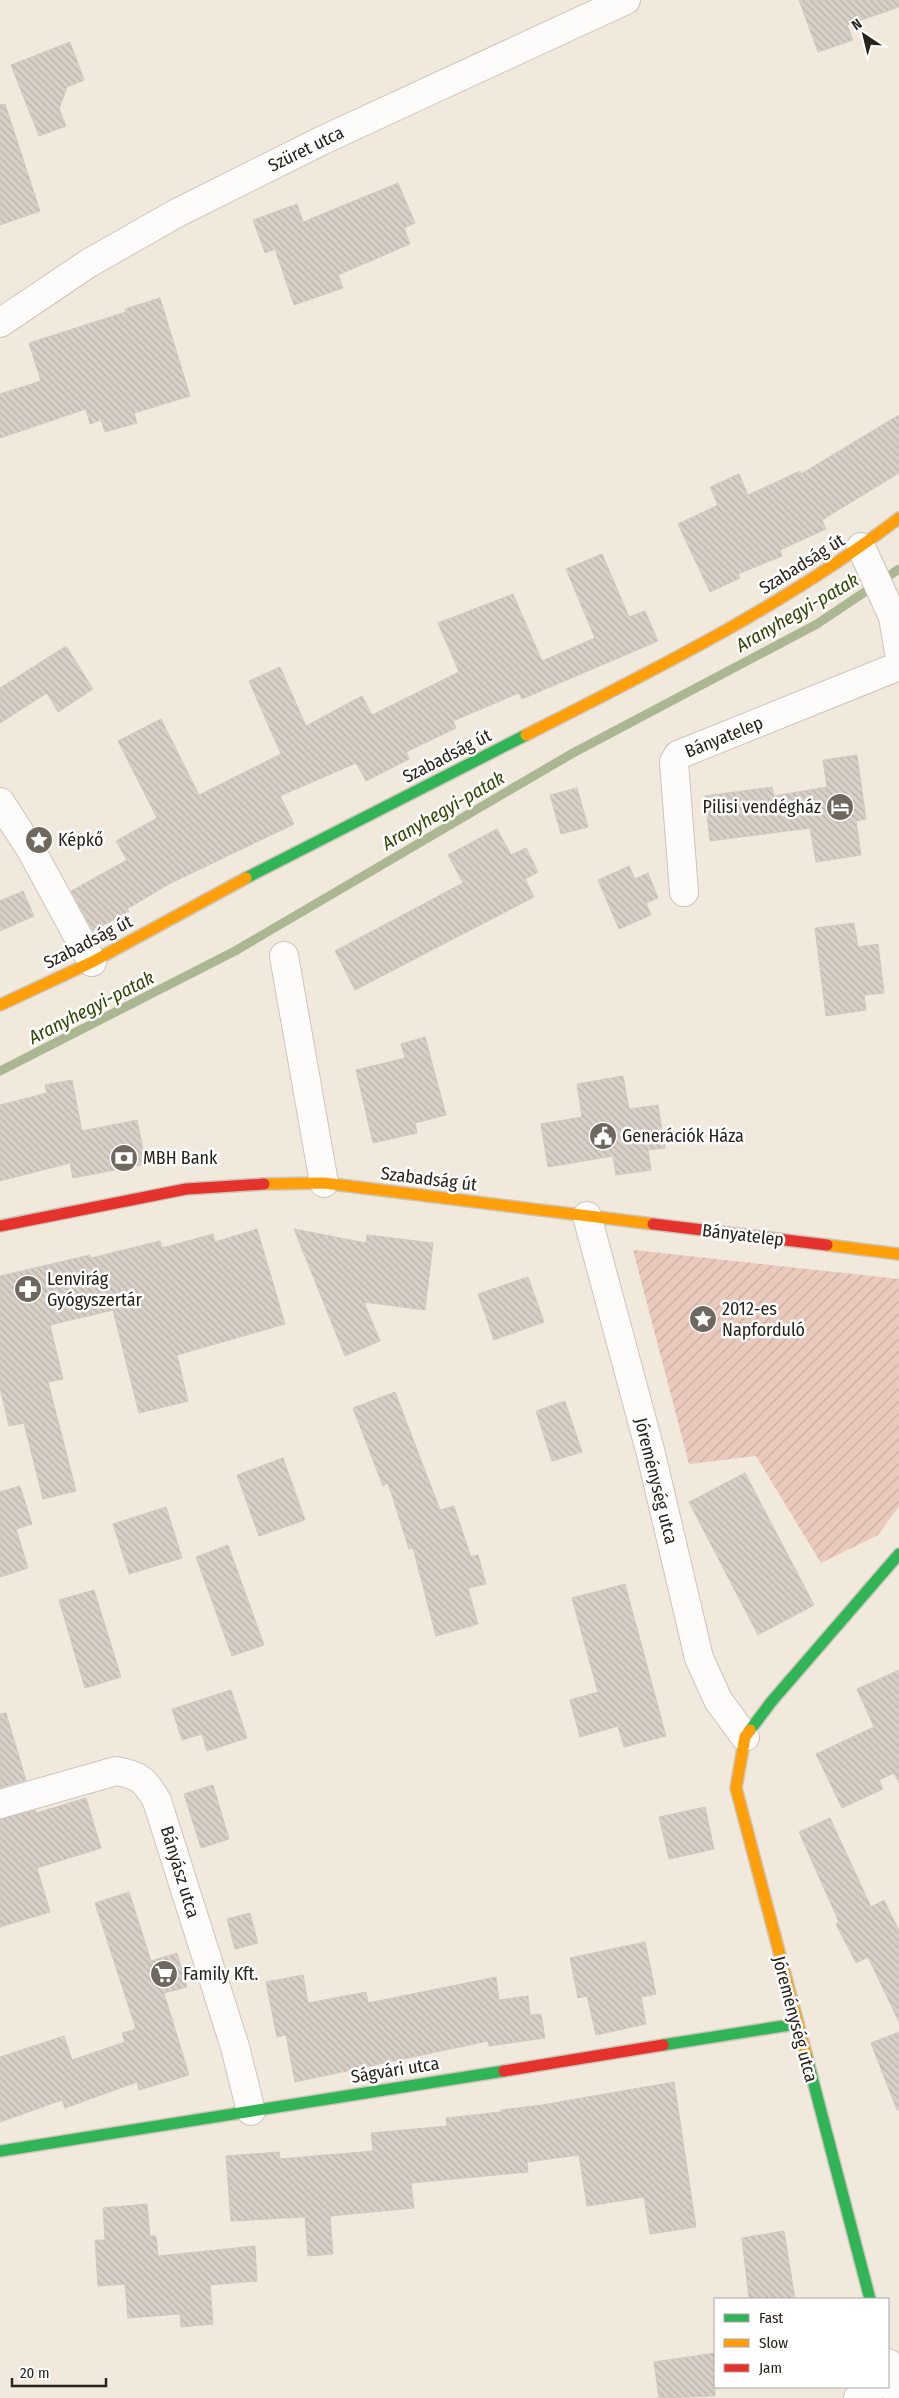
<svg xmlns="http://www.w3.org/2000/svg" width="899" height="2398" viewBox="0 0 899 2398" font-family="'Fira Sans Condensed',sans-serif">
	<defs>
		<pattern id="garden-furrows" width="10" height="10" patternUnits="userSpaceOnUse" patternTransform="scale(1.25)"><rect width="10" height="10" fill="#eacabd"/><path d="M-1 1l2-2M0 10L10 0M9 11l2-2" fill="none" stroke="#c9ada2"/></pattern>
		<pattern id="building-back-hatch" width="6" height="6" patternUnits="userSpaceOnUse" patternTransform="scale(1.25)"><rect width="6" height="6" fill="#d8d0c7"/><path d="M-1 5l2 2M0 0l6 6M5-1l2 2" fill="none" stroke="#b9b2aa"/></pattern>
	</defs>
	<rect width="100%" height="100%" fill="#f1e9db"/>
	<!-- garden -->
	<path fill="url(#garden-furrows)" d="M 633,1250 L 899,1279 L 899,1506 L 878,1535 L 821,1563 L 756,1456 L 689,1464 Z"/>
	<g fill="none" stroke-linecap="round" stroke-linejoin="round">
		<!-- stream -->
		<path stroke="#abb693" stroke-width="9" d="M 0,1071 L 235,951 L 573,753 L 817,624 L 899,569"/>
	</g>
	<!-- building -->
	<path fill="url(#building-back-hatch)" stroke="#d1c9c0" d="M 799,0 L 899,0 L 899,7 L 847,25 L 853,40 L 818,52 Z
		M 70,42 L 84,80 L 67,87 L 59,109 L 66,126 L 39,136 L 11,65 Z
		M 5,104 L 40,211 L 0,225 L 0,105 Z
		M 398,183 L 415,223 L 404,228 L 410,244 L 338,275 L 343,288 L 294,305 L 275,249 L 265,253 L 253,220 L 297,204 L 303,222 Z
		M 160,298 L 190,396 L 134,413 L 137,423 L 105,432 L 101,420 L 90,424 L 86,409 L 0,438 L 0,394 L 41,381 L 29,343 L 126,312 L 125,309 Z
		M 899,415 L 899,473 L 822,520 L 826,529 L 780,550 L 782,556 L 738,574 L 740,578 L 710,592 L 678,524 L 718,505 L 710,487 L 739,474 L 748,495 L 800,471 L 801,474 Z
		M 602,554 L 629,617 L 645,611 L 658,641 L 522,699 L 519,693 L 453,721 L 456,728 L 406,752 L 409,759 L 366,781 L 356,763 L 280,796 L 294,824 L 169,884 L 127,909 L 129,911 L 93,931 L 71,891 L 127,860 L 116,841 L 157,818 L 118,741 L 161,719 L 199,795 L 281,754 L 249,681 L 280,667 L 306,726 L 362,696 L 372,715 L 459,672 L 438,623 L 513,594 L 542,661 L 595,638 L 566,569 Z
		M 66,646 L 93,689 L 58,712 L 47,693 L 0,723 L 0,688 Z
		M 857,755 L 866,819 L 856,821 L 861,855 L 816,862 L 810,828 L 710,841 L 705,796 L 772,787 L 774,796 L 827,787 L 823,760 Z
		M 577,788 L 588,827 L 561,834 L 550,795 Z
		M 497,829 L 511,855 L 526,848 L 538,872 L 525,879 L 534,897 L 355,990 L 335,951 L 463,883 L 448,855 Z
		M 629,866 L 635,879 L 648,873 L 658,898 L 646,903 L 651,915 L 619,929 L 598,880 Z
		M 23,891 L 34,916 L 0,931 L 0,901 Z
		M 854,923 L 858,947 L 878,944 L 884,993 L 864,995 L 866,1010 L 826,1016 L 815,928 Z
		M 425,1037 L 446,1115 L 415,1123 L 417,1133 L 373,1143 L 356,1070 L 405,1058 L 401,1044 Z
		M 623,1076 L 629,1109 L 658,1105 L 665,1148 L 648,1150 L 651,1170 L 616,1175 L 613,1156 L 548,1167 L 541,1124 L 582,1117 L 577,1084 Z
		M 72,1080 L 82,1131 L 137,1120 L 146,1164 L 73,1178 L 70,1163 L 0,1181 L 0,1105 L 47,1093 L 45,1085 Z
		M 257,1229 L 285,1324 L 177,1355 L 188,1401 L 139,1413 L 113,1310 L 50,1325 L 63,1379 L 48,1382 L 76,1491 L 43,1499 L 24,1423 L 9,1426 L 0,1388 L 0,1276 L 90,1255 L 91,1258 L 160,1241 L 162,1248 L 213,1234 L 215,1242 Z
		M 294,1229 L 366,1243 L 367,1235 L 433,1243 L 425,1310 L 364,1302 L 380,1341 L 345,1356 Z
		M 528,1277 L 544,1322 L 494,1340 L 478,1294 Z
		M 395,1392 L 440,1510 L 454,1506 L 471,1557 L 478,1555 L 486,1584 L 468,1588 L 478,1624 L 436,1636 L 413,1548 L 409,1549 L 388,1483 L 383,1486 L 353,1408 Z
		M 565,1401 L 582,1452 L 552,1461 L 536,1411 Z
		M 283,1458 L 305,1520 L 259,1536 L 237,1475 Z
		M 745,1473 L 814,1605 L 758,1635 L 689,1502 Z
		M 20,1486 L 32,1524 L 16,1529 L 28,1568 L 0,1577 L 0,1492 Z
		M 166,1507 L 182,1558 L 129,1574 L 113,1524 Z
		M 228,1545 L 264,1645 L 232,1656 L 196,1557 Z
		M 625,1584 L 666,1736 L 624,1747 L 618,1726 L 580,1737 L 570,1700 L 598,1692 L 572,1598 Z
		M 94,1590 L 121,1677 L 85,1688 L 59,1600 Z
		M 899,1670 L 899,1783 L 894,1773 L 879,1780 L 883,1789 L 842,1808 L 816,1754 L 874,1727 L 857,1689 Z
		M 231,1690 L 247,1738 L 207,1751 L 202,1734 L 182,1740 L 172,1709 Z
		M 6,1713 L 26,1780 L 0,1788 L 0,1714 Z
		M 213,1785 L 229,1839 L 201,1848 L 184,1794 Z
		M 86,1798 L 101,1848 L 37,1868 L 50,1912 L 0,1927 L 0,1819 L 35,1810 L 36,1813 Z
		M 705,1807 L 714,1849 L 669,1859 L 659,1817 Z
		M 830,1818 L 871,1907 L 884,1900 L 899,1931 L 899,2022 L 868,1957 L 856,1963 L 836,1924 L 839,1922 L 799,1832 Z
		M 129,1892 L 151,1961 L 177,1953 L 187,1987 L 164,1993 L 189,2075 L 139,2090 L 137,2082 L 65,2108 L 62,2100 L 0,2122 L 0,2057 L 64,2036 L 72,2060 L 125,2042 L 122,2033 L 136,2029 L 95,1903 Z
		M 250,1913 L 258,1943 L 235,1949 L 227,1919 Z
		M 645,1942 L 656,1994 L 641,1997 L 646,2024 L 596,2035 L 587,1996 L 578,1998 L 570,1958 Z
		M 303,1975 L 308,2003 L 366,1992 L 368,2003 L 496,1977 L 499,2000 L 528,1996 L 530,2015 L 541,2014 L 545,2038 L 489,2046 L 488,2041 L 295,2082 L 286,2035 L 277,2037 L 266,1982 Z
		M 899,2032 L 899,2110 L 897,2110 L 871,2043 Z
		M 674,2082 L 696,2227 L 650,2234 L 644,2197 L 587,2206 L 579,2155 L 527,2162 L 528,2172 L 411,2183 L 414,2208 L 330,2216 L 333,2254 L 308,2256 L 305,2217 L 231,2221 L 226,2156 L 279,2152 L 280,2159 L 373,2151 L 371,2133 L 447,2126 L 446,2118 L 501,2112 L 501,2110 L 542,2105 Z
		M 147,2204 L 150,2236 L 156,2236 L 158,2256 L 255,2246 L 257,2281 L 210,2285 L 213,2324 L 181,2327 L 180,2314 L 128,2318 L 125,2284 L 98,2286 L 95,2240 L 105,2240 L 103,2208 Z
		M 784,2231 L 795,2299 L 749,2299 L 742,2238 Z
		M 715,2353 L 715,2396 L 659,2398 L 654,2362 Z"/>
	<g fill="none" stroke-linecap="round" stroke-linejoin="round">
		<!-- street casing -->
		<g stroke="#ccc5ba" stroke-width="30">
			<path id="street" d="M 0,323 L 89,263 L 177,213 L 323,140 L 626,0
				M 861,547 L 893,617 L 899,652
				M 0,802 L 30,848 L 92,962
				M 684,892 L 674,762 L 678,755 L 899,666
				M 284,956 L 324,1183
				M 587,1216 L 651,1454 L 699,1658 L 718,1700 L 745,1737
				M 0,1804 L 116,1771 C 140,1775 145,1780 157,1801 L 235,2047 L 251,2111
				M 888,2363 L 898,2398
				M 858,2398 L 873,2387"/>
		</g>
		<!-- fast casing -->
		<g stroke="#ccc5ba" stroke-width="14">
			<path id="fast" d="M 246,878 L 526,735
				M 750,1730 L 772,1701 L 899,1554
				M 663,2045 L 796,2024
				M 806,2054 L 870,2299
				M 0,2151 L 504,2071"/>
		</g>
		<!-- slow casing -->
		<g stroke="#ccc5ba" stroke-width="14">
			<path id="slow" d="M 526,735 C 654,670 785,605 899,518
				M 0,1005 L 92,962 L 246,878
				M 264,1184 L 324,1183 L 653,1224
				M 827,1245 L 899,1254
				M 750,1730 L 745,1737 L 736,1788 L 806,2054"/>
		</g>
		<!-- jam casing -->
		<g stroke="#ccc5ba" stroke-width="14">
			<path id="jam" d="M 653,1224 L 827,1245
				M 0,1226 L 186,1189 L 264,1184
				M 504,2071 L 663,2045"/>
		</g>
		<!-- street -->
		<use href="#street" stroke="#fdfcfa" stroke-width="28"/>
		<!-- fast -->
		<use href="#fast" stroke="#30b455" stroke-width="11"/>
		<!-- slow -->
		<use href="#slow" stroke="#ff9f0a" stroke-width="11"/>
		<!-- jam -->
		<use href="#jam" stroke="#e5322d" stroke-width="11"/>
	</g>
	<!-- icons -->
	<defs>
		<g id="hotel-disc" transform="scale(1.4375)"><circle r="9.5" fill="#6e685e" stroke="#fff"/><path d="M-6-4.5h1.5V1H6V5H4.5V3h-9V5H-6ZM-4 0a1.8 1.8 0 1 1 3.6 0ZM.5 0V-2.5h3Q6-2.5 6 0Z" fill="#fff"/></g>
		<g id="sight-disc" transform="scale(1.4375)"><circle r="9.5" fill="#6e685e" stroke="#fff"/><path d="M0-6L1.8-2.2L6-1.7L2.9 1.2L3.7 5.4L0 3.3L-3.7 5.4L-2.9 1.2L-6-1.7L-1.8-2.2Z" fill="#fff"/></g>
		<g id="civic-disc" transform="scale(1.4375)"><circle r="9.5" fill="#6e685e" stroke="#fff"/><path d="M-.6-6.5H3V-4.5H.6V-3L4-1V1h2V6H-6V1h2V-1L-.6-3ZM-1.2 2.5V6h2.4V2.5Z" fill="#fff"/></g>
		<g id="bank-disc" transform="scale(1.4375)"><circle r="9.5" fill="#6e685e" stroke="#fff"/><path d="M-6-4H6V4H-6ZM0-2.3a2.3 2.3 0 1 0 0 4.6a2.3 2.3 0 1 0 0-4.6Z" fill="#fff"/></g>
		<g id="pharmacy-disc" transform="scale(1.4375)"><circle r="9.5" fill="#6e685e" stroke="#fff"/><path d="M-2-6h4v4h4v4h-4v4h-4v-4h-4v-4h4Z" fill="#fff"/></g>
		<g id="supermarket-disc" transform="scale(1.4375)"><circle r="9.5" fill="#6e685e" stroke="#fff"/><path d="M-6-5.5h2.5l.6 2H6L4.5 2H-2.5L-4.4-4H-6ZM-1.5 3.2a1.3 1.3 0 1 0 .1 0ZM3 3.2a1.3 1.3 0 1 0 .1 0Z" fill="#fff"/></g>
	</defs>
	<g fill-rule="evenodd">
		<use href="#hotel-disc" x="840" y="807"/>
		<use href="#sight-disc" x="39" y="840"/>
		<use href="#civic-disc" x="603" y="1136"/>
		<use href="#bank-disc" x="124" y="1158"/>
		<use href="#pharmacy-disc" x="28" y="1289"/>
		<use href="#sight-disc" x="703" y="1319"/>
		<use href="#supermarket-disc" x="164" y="1974"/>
	</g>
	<g text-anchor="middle" stroke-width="5" stroke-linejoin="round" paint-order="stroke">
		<!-- street labels -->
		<g font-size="18" fill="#28231a" stroke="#fff">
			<text transform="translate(306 149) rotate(-26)" y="6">Szüret utca</text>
			<text transform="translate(802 564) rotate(-32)" y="6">Szabadság út</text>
			<text transform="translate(724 737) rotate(-22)" y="6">Bányatelep</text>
			<text transform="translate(447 756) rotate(-27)" y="6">Szabadság út</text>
			<text transform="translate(88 942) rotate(-27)" y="6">Szabadság út</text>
			<text transform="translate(429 1179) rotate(7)" y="6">Szabadság út</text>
			<text transform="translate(743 1235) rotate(7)" y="6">Bányatelep</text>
			<text transform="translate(656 1481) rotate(76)" y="6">Jóreménység utca</text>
			<text transform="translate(180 1872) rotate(73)" y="6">Bányász utca</text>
			<text transform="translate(795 2019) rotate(75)" y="6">Jóreménység utca</text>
			<text transform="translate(395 2070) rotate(-9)" y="6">Ságvári utca</text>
		</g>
		<!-- poi labels -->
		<g font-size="18" fill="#28231a" stroke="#fff" text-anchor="start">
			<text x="821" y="813" text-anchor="end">Pilisi vendégház</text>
			<text x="58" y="846">Képkő</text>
			<text x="622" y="1142">Generációk Háza</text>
			<text x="143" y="1164">MBH Bank</text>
			<text x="47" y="1285">Lenvirág<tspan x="47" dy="21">Gyógyszertár</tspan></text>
			<text x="722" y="1315">2012-es<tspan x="722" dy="21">Napforduló</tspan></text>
			<text x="183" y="1980">Family Kft.</text>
		</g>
		<!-- water labels -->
		<g font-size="19" font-style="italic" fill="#314600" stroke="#fff">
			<text transform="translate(797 612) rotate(-30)" y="7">Aranyhegyi-patak</text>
			<text transform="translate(443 810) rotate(-30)" y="7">Aranyhegyi-patak</text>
			<text transform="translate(91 1007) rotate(-27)" y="7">Aranyhegyi-patak</text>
		</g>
	</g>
	<!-- legend -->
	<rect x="714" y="2298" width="175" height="90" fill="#ffffff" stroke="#a9a7a3"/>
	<rect x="724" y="2314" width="25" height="8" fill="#30b455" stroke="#a9a7a3"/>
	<text x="759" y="2323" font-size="15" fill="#28231a">Fast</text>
	<rect x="724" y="2339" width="25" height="8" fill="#ff9f0a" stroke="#a9a7a3"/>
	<text x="759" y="2348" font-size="15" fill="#28231a">Slow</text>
	<rect x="724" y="2364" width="25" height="8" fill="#e5322d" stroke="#a9a7a3"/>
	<text x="759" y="2373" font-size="15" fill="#28231a">Jam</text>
	<!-- north arrow -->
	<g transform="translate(864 35) rotate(325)" stroke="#ffffff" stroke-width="4" paint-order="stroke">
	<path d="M0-4L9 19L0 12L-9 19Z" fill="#28231a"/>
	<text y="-8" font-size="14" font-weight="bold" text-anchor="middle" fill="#28231a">N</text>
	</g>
	<!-- scale -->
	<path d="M12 2378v8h94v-8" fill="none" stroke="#28231a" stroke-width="2.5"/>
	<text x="20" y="2378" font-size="15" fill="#28231a" stroke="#ffffff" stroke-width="4" paint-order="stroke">20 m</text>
</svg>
